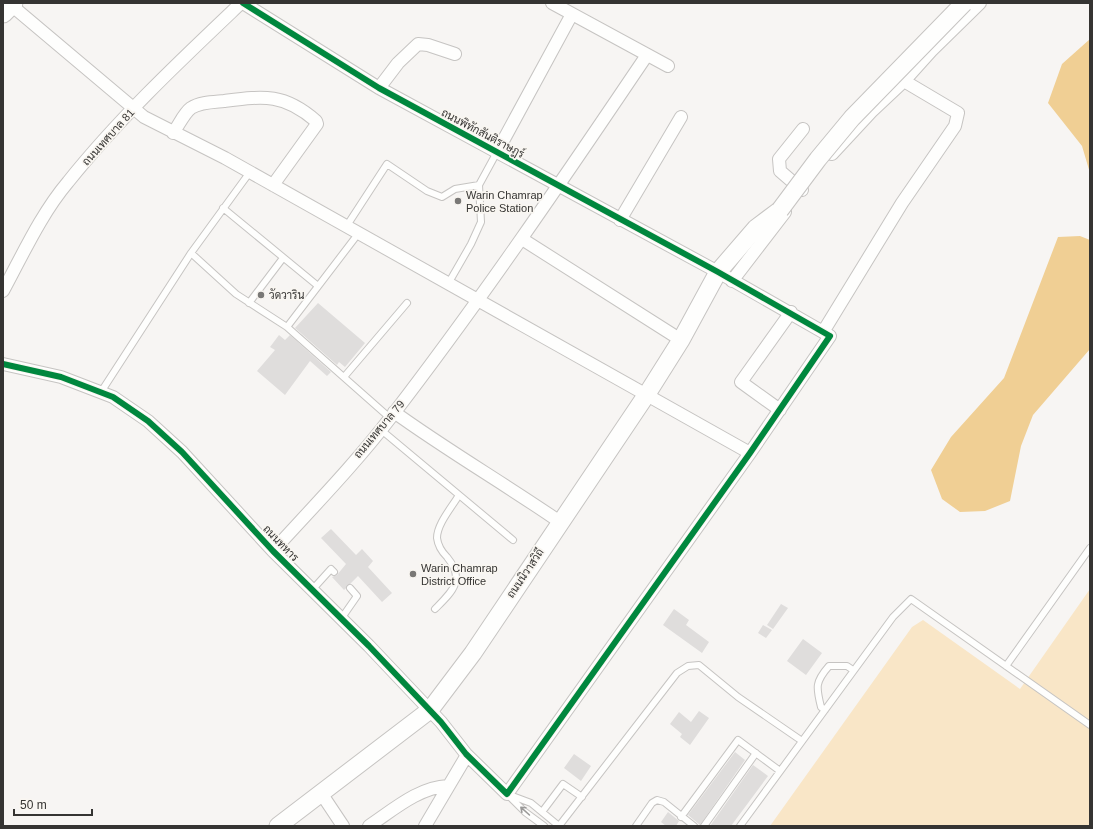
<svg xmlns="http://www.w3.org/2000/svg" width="1093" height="829" viewBox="0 0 1093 829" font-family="Arial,Sarabun,sans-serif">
	<rect width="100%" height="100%" fill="#f7f5f3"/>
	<!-- green -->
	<path fill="#f9e6c7" d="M 1090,589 L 1090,826 L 770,826 L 912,627 L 923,620 L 1020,689 Z"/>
	<!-- water -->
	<path fill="#f0cf94" d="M 1090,39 L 1090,173 L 1082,146 L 1048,103 L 1062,64 Z
		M 1080,236 L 1090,240 L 1090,349 L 1033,415 L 1021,446 L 1010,501 L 985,511 L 960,512 L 942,499 L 931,470 L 951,437 L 1004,378 L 1058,237 Z"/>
	<!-- building -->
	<path fill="#dfdddc" d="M 318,303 L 365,343 L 345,367 L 339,362 L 337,365 L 295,328 Z
		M 279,335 L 285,340 L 290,335 L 331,372 L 327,376 L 310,361 L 285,395 L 257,371 L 275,350 L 270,347 Z
		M 331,529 L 356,555 L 362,549 L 373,561 L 368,567 L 392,593 L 382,602 L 358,576 L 344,590 L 332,577 L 337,575 L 346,564 L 321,538 Z
		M 781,604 L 788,608 L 773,629 L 767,625 Z
		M 674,609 L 689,620 L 686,625 L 709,642 L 702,653 L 663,625 Z
		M 763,625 L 772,630 L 766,638 L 758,633 Z
		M 803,639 L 822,653 L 806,675 L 787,661 Z
		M 699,711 L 709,718 L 690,745 L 680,737 L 682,734 L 670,724 L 679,712 L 691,722 Z
		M 735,752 L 745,760 L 700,825 L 688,815 Z
		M 574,754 L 591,766 L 581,781 L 564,768 Z
		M 753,765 L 768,776 L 731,826 L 710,826 Z
		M 668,812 L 679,821 L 676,826 L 666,826 L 661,822 Z"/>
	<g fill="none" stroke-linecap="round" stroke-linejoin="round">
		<!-- lane casing -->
		<g stroke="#c6c4c2" stroke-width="8">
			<path id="lane" d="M 223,208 L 318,286
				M 346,227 L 387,164 L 427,191 L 442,197 L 455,189 L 479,185
				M 358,234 L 287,327 L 390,418
				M 191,253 L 250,172
				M 448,284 L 471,244 L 481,222 L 479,185 L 497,152
				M 249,303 L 283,258
				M 344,377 L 407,303
				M 101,392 L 191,253 L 236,294 L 287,327
				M 380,429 L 513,540
				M 312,590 L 331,569 L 334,572
				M 435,609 C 452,592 466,580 447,557 C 442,552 438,546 437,538 C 437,524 452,507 459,495
				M 341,619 L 357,596 L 350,588
				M 1006,666 L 1090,548
				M 825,710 L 821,707 C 816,687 815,682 829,666 L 847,666 L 853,670
				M 507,794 L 531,803 L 559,826
				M 509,796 L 525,812 L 544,826
				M 542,812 L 563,784 L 582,797
				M 681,817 L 738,740 L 780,771
				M 559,826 L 677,673 L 688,666 L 699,665 L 738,697 L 802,741
				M 636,826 L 652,803 L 657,800 L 664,802 L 694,826
				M 704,826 L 756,753
				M 740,826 L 893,617 L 911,599 L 1090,725"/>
		</g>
		<!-- street casing -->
		<g stroke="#c6c4c2" stroke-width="14">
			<path id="street" d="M 552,3 L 668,66
				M 11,5 L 144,117 L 225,158 L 750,453
				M 379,88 L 398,63 L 418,44 L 428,45 L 455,54
				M 173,133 C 179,125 184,113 191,108 C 200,102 214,102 224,101 C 264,96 284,93 316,121 L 317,124 L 273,185
				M 497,152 L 572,14
				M 832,154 L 871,112 L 904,81 L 931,51 L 980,3
				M 802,190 L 780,171 L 779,159 L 803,129
				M 620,220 L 681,117
				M 522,239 L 681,340
				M 732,281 L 785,212
				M 3,291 C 23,254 41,214 68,182 C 120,117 181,60 241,3
				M 823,332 L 902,203 L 955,126 L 958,113 L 904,81
				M 3,364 L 61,377 L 113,397 L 148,421 L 182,452 L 273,551 L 369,646 L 441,722 L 466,754 L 507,794 L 750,453 L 830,336 L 718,272 L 379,88 L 243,3
				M 780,410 L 741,382 L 791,312
				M 394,412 C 448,451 505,484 560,522
				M 273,551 C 313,507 355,464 391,417 C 481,300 564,178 647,55
				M 321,793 L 343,826
				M 369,826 C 393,810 419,787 448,786
				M 425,826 L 467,755"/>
		</g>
		<!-- secondary casing -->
		<g stroke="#c6c4c2" stroke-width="19">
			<path id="secondary" d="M 278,826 L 430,710 L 473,653 L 647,394 L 681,340 L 718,272 L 756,228 L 780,210"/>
		</g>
		<!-- primary casing -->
		<g stroke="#c6c4c2" stroke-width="21">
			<path id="primary" d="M 3,13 L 13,3"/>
		</g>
		<!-- lane -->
		<use href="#lane" stroke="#fefefd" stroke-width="6"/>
		<!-- street -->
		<use href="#street" stroke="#fefefd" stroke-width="12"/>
		<!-- secondary -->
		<use href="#secondary" stroke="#fefefd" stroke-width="17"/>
		<!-- primary -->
		<use href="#primary" stroke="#fefefd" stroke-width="19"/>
		<!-- secondary-bridge casing -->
		<g stroke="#c6c4c2" stroke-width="19" stroke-linecap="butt">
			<path id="secondary-bridge" d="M 780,210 L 818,159 L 852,118 L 964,3"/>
		</g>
		<!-- secondary-bridge -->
		<use href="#secondary-bridge" stroke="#fefefd" stroke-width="17"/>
		<!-- cycleway casing -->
		<g stroke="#f9f6f1" stroke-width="8">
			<path id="cycleway" d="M 3,364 L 61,377 L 113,397 L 148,421 L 182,452 L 273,551 L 369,646 L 441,722 L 466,754 L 507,794 L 750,453 L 830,336 L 718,272 L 379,88 L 243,3"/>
		</g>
		<!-- cycleway -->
		<use href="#cycleway" stroke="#00873e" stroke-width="6"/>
	</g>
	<!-- one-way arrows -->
	<defs><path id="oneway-shaft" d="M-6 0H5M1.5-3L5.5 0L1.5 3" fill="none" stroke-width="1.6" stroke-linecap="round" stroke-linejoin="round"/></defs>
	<use stroke="#9a9998" href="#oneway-shaft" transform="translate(525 811) rotate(-138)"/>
	<!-- markers -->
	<g fill="#797876" stroke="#f9f6f1" stroke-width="1.5">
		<circle cx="458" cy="201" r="4"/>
		<circle cx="261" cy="295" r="4"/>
		<circle cx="413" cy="574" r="4"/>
	</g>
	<g text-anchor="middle" stroke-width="3.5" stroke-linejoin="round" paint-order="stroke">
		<!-- street labels -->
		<g font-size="11" fill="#353432" stroke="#f9f6f1">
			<text transform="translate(483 133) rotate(28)" y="4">ถนนพิทักสันติราษฎร์</text>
			<text transform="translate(108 137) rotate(-48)" y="4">ถนนเทศบาล 81</text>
			<text transform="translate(379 429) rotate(-50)" y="4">ถนนเทศบาล 79</text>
			<text transform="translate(281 543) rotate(46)" y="4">ถนนทหาร</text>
			<text transform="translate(525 573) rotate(-56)" y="4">ถนนนิวาสวิถี</text>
		</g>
		<!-- poi labels -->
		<g font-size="11" fill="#353432" stroke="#f9f6f1" text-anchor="start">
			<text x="466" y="199">Warin Chamrap<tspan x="466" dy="13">Police Station</tspan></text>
			<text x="269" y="299">วัดวาริน</text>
			<text x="421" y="572">Warin Chamrap<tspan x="421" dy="13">District Office</tspan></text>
		</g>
	</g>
	<!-- border -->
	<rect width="1093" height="829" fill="none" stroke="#353432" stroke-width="8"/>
	<!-- scale -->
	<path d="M14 809v6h78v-6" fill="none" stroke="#353432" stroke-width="2"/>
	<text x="20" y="809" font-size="12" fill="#353432" stroke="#f9f6f1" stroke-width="3" paint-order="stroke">50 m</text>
</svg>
